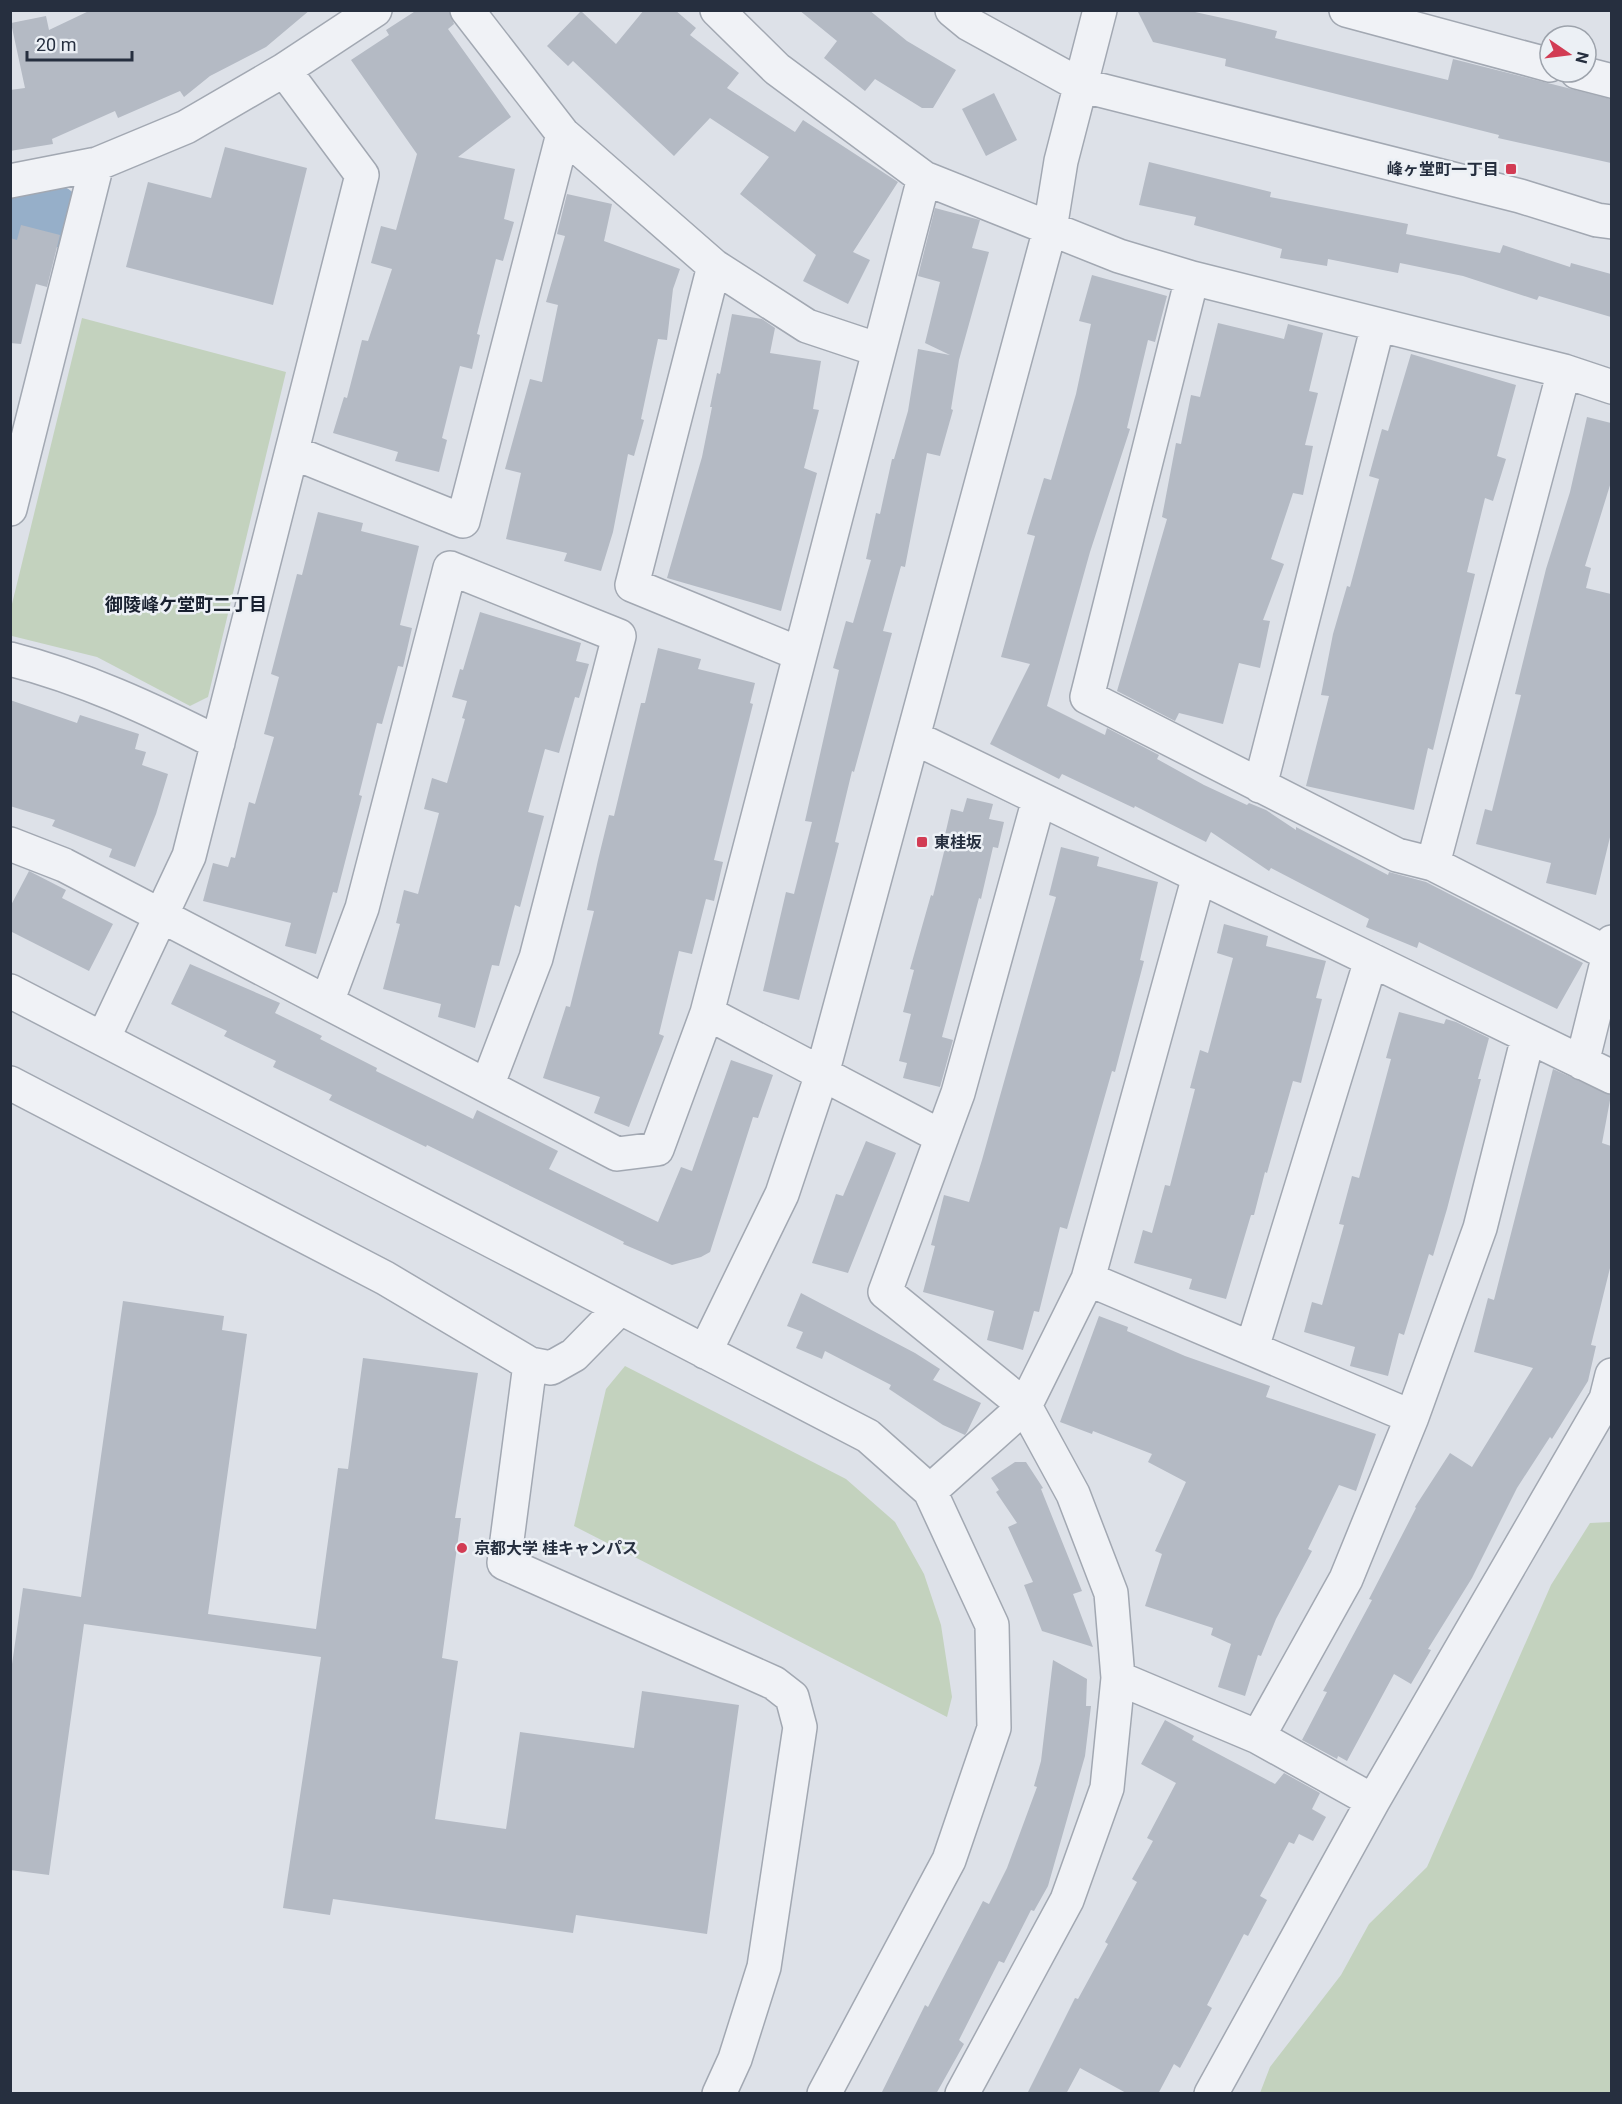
<svg xmlns="http://www.w3.org/2000/svg" width="1622" height="2104" viewBox="0 0 1622 2104" font-family="Roboto,'Noto Sans JP',sans-serif">
	<rect width="100%" height="100%" fill="#dde1e8"/>
	<!-- green -->
	<path fill="#c3d2be" d="M 82,318 L 286,372 L 208,697 L 190,706 L 97,657 L 12,636 L 11,633 L 11,608 Z
		M 625,1366 L 846,1479 L 895,1522 L 924,1574 L 941,1625 L 952,1697 L 947,1717 L 574,1526 L 606,1389 Z
		M 1611,1522 L 1611,2093 L 1260,2093 L 1270,2067 L 1341,1975 L 1369,1924 L 1427,1867 L 1551,1585 L 1590,1523 Z"/>
	<g fill="none" stroke-linecap="round" stroke-linejoin="round">
		<!-- river -->
		<path stroke="#96afc9" stroke-width="63" d="M 10,218 L 52,216"/>
	</g>
	<!-- building -->
	<path fill="#b4bac4" d="M 91,10 L 310,10 L 266,47 L 210,76 L 184,97 L 180,91 L 118,118 L 115,111 L 52,139 L 53,144 L 10,151 L 10,90 L 25,88 L 11,23 L 46,16 L 49,30 Z
		M 417,10 L 449,10 L 454,24 L 448,29 L 511,117 L 458,157 L 515,169 L 504,219 L 514,222 L 503,261 L 496,259 L 477,334 L 480,335 L 472,369 L 460,366 L 442,438 L 447,440 L 439,472 L 395,461 L 398,452 L 333,433 L 344,397 L 347,398 L 362,340 L 368,341 L 392,269 L 371,263 L 381,226 L 396,230 L 417,154 L 351,60 L 389,35 L 386,30 Z
		M 644,10 L 675,10 L 696,28 L 690,35 L 739,73 L 727,88 L 795,132 L 803,120 L 898,182 L 853,252 L 870,260 L 848,304 L 803,281 L 816,255 L 740,194 L 769,157 L 710,118 L 674,156 L 573,61 L 568,66 L 547,46 L 581,11 L 616,44 Z
		M 799,10 L 869,10 L 907,41 L 956,70 L 933,108 L 922,108 L 875,79 L 865,91 L 824,58 L 837,41 Z
		M 1137,10 L 1186,10 L 1236,21 L 1277,31 L 1275,38 L 1448,80 L 1453,59 L 1611,99 L 1611,163 L 1498,138 L 1499,135 L 1225,66 L 1226,59 L 1153,42 Z
		M 994,93 L 1017,140 L 986,156 L 962,109 Z
		M 225,147 L 307,168 L 273,305 L 126,267 L 148,182 L 211,198 Z
		M 1149,162 L 1271,192 L 1270,197 L 1408,224 L 1406,234 L 1500,253 L 1503,245 L 1570,267 L 1571,263 L 1611,274 L 1611,317 L 1539,296 L 1537,300 L 1463,276 L 1400,263 L 1398,273 L 1328,259 L 1327,266 L 1280,258 L 1282,249 L 1194,225 L 1196,217 L 1139,205 Z
		M 567,194 L 612,204 L 604,241 L 680,269 L 673,289 L 667,340 L 658,339 L 641,419 L 644,420 L 634,456 L 628,454 L 613,532 L 601,571 L 564,561 L 567,553 L 506,539 L 521,473 L 505,469 L 530,379 L 542,382 L 558,305 L 546,302 L 565,236 L 557,234 Z
		M 935,208 L 980,220 L 972,248 L 989,252 L 959,360 L 951,409 L 953,410 L 940,456 L 927,453 L 905,567 L 901,566 L 883,631 L 892,633 L 854,772 L 852,771 L 835,842 L 839,843 L 799,1000 L 763,991 L 786,892 L 794,894 L 812,822 L 805,821 L 839,670 L 833,668 L 846,621 L 853,623 L 871,560 L 866,559 L 876,513 L 880,514 L 892,459 L 894,459 L 908,411 L 918,349 L 950,355 L 925,343 L 940,282 L 918,276 Z
		M 21,225 L 60,235 L 47,287 L 36,284 L 21,344 L 10,343 L 10,238 L 17,240 Z
		M 1092,275 L 1167,296 L 1155,342 L 1148,340 L 1127,428 L 1130,429 L 1090,552 L 1047,706 L 1105,735 L 1107,728 L 1159,755 L 1157,759 L 1204,785 L 1247,805 L 1249,803 L 1266,810 L 1296,830 L 1296,827 L 1388,875 L 1389,872 L 1426,882 L 1583,963 L 1557,1009 L 1419,942 L 1417,948 L 1366,927 L 1369,919 L 1271,868 L 1269,871 L 1211,832 L 1206,842 L 1135,806 L 1134,808 L 1062,774 L 1059,779 L 990,744 L 1030,664 L 1001,657 L 1035,536 L 1027,534 L 1044,478 L 1051,480 L 1076,394 L 1091,324 L 1079,321 Z
		M 732,314 L 762,319 L 775,328 L 770,353 L 821,361 L 813,409 L 819,410 L 804,468 L 817,473 L 781,611 L 667,578 L 702,457 L 712,407 L 710,407 L 717,373 L 720,374 Z
		M 1218,323 L 1284,339 L 1288,324 L 1323,333 L 1309,391 L 1318,393 L 1305,445 L 1313,446 L 1303,495 L 1293,493 L 1271,559 L 1284,564 L 1263,620 L 1270,621 L 1260,668 L 1239,663 L 1223,724 L 1179,713 L 1175,721 L 1117,691 L 1167,519 L 1162,517 L 1176,443 L 1181,444 L 1191,395 L 1200,397 Z
		M 1411,354 L 1516,385 L 1497,456 L 1506,459 L 1493,501 L 1485,498 L 1467,572 L 1475,574 L 1433,750 L 1428,748 L 1414,810 L 1306,786 L 1329,696 L 1321,695 L 1333,634 L 1347,586 L 1350,587 L 1379,479 L 1369,476 L 1382,429 L 1388,431 Z
		M 1587,417 L 1611,423 L 1611,482 L 1585,566 L 1591,568 L 1586,588 L 1611,594 L 1611,833 L 1596,895 L 1546,883 L 1551,863 L 1476,844 L 1485,809 L 1492,811 L 1521,695 L 1515,694 L 1546,569 L 1570,492 Z
		M 318,512 L 363,523 L 361,531 L 419,546 L 400,625 L 412,628 L 403,667 L 398,666 L 382,724 L 377,723 L 359,795 L 362,796 L 337,893 L 333,892 L 316,954 L 285,946 L 291,923 L 203,901 L 213,863 L 228,867 L 231,857 L 235,858 L 249,802 L 255,804 L 274,737 L 264,734 L 279,677 L 271,674 L 297,574 L 302,575 Z
		M 480,612 L 581,643 L 576,661 L 589,664 L 579,698 L 575,697 L 559,753 L 545,749 L 528,812 L 544,816 L 520,907 L 515,905 L 499,966 L 492,965 L 475,1028 L 438,1017 L 441,1004 L 383,989 L 400,924 L 396,923 L 404,890 L 418,894 L 439,813 L 424,809 L 432,778 L 447,783 L 465,719 L 462,718 L 467,701 L 452,697 L 460,669 L 463,670 Z
		M 658,648 L 701,659 L 698,669 L 755,683 L 750,703 L 753,704 L 714,860 L 723,862 L 714,901 L 706,899 L 692,954 L 679,951 L 659,1034 L 664,1036 L 629,1127 L 594,1113 L 600,1097 L 543,1078 L 566,1006 L 570,1007 L 594,911 L 587,910 L 598,860 L 609,815 L 614,816 L 641,703 L 645,703 Z
		M 10,700 L 77,723 L 80,715 L 139,734 L 135,749 L 146,752 L 142,765 L 168,774 L 156,814 L 135,867 L 109,857 L 112,849 L 52,826 L 55,820 L 10,806 Z
		M 967,798 L 993,804 L 989,819 L 1004,822 L 998,848 L 993,847 L 981,899 L 979,898 L 942,1037 L 953,1040 L 940,1087 L 903,1078 L 907,1063 L 899,1061 L 911,1014 L 903,1012 L 914,970 L 910,969 L 931,895 L 933,896 L 948,836 L 945,835 L 951,809 L 963,812 Z
		M 1061,847 L 1099,857 L 1097,866 L 1158,882 L 1140,960 L 1144,961 L 1115,1072 L 1112,1071 L 1067,1229 L 1060,1227 L 1039,1312 L 1034,1311 L 1023,1350 L 987,1340 L 994,1311 L 923,1292 L 935,1246 L 931,1245 L 944,1195 L 969,1202 L 982,1160 L 1056,897 L 1049,895 Z
		M 29,871 L 66,890 L 62,898 L 113,924 L 89,971 L 10,931 L 10,907 Z
		M 1224,924 L 1268,936 L 1266,946 L 1326,961 L 1316,998 L 1322,999 L 1301,1083 L 1293,1081 L 1267,1173 L 1265,1172 L 1254,1215 L 1251,1215 L 1226,1299 L 1189,1289 L 1192,1279 L 1134,1263 L 1143,1230 L 1152,1233 L 1165,1185 L 1170,1186 L 1195,1089 L 1190,1088 L 1200,1050 L 1208,1053 L 1233,958 L 1217,953 Z
		M 190,964 L 280,1003 L 275,1013 L 322,1036 L 320,1039 L 377,1068 L 376,1071 L 473,1119 L 477,1110 L 558,1151 L 549,1169 L 658,1222 L 681,1167 L 692,1171 L 731,1060 L 773,1075 L 758,1118 L 753,1117 L 710,1252 L 701,1257 L 672,1265 L 623,1244 L 624,1242 L 427,1145 L 426,1147 L 329,1100 L 332,1095 L 273,1067 L 276,1061 L 224,1036 L 227,1031 L 171,1004 Z
		M 1399,1012 L 1444,1024 L 1446,1019 L 1456,1022 L 1489,1038 L 1478,1079 L 1481,1079 L 1447,1209 L 1433,1256 L 1429,1254 L 1404,1335 L 1399,1333 L 1388,1376 L 1350,1366 L 1355,1347 L 1304,1332 L 1312,1302 L 1322,1305 L 1344,1225 L 1339,1224 L 1352,1176 L 1359,1178 L 1391,1059 L 1386,1058 Z
		M 1553,1069 L 1611,1095 L 1602,1143 L 1611,1146 L 1611,1264 L 1591,1345 L 1596,1346 L 1588,1381 L 1552,1439 L 1550,1437 L 1517,1488 L 1472,1578 L 1428,1649 L 1431,1650 L 1411,1684 L 1394,1674 L 1347,1761 L 1338,1756 L 1337,1759 L 1302,1740 L 1327,1692 L 1323,1691 L 1372,1600 L 1369,1599 L 1416,1508 L 1415,1507 L 1450,1453 L 1472,1467 L 1533,1368 L 1474,1352 L 1488,1298 L 1494,1300 Z
		M 866,1141 L 896,1153 L 848,1273 L 812,1263 L 836,1194 L 843,1196 Z
		M 801,1293 L 915,1353 L 940,1369 L 933,1380 L 981,1403 L 967,1432 L 965,1435 L 943,1425 L 889,1389 L 891,1385 L 825,1351 L 822,1359 L 796,1348 L 803,1332 L 787,1326 Z
		M 123,1301 L 224,1316 L 222,1330 L 247,1334 L 208,1614 L 316,1629 L 338,1468 L 348,1469 L 363,1358 L 478,1373 L 455,1518 L 461,1518 L 442,1658 L 458,1661 L 435,1819 L 506,1829 L 520,1732 L 634,1748 L 642,1691 L 739,1705 L 707,1934 L 576,1915 L 573,1933 L 333,1899 L 330,1915 L 283,1908 L 321,1657 L 84,1624 L 49,1875 L 10,1870 L 10,1678 L 23,1588 L 81,1597 Z
		M 1099,1316 L 1128,1327 L 1127,1331 L 1185,1356 L 1270,1386 L 1266,1397 L 1376,1434 L 1356,1491 L 1339,1485 L 1308,1549 L 1312,1551 L 1276,1619 L 1261,1656 L 1258,1655 L 1245,1696 L 1218,1687 L 1231,1644 L 1211,1635 L 1213,1628 L 1145,1606 L 1162,1554 L 1155,1551 L 1186,1482 L 1148,1462 L 1152,1454 L 1093,1431 L 1092,1434 L 1060,1422 Z
		M 1015,1462 L 1026,1462 L 1043,1488 L 1041,1489 L 1082,1591 L 1073,1594 L 1093,1647 L 1042,1631 L 1024,1585 L 1033,1582 L 1008,1527 L 1017,1523 L 996,1492 L 999,1490 L 991,1478 Z
		M 1053,1660 L 1087,1679 L 1086,1706 L 1091,1706 L 1085,1756 L 1048,1886 L 1034,1911 L 1031,1910 L 1004,1963 L 999,1961 L 959,2040 L 964,2044 L 936,2094 L 881,2094 L 925,2005 L 928,2007 L 983,1901 L 989,1904 L 1007,1868 L 1037,1787 L 1034,1786 L 1041,1761 Z
		M 1165,1720 L 1194,1736 L 1192,1740 L 1275,1784 L 1284,1773 L 1320,1793 L 1312,1809 L 1326,1817 L 1313,1841 L 1299,1834 L 1294,1844 L 1289,1842 L 1260,1896 L 1267,1900 L 1248,1936 L 1244,1934 L 1207,2005 L 1212,2008 L 1180,2068 L 1174,2064 L 1158,2094 L 1128,2094 L 1080,2068 L 1066,2094 L 1027,2094 L 1075,1998 L 1078,1999 L 1108,1944 L 1105,1942 L 1137,1882 L 1132,1879 L 1153,1841 L 1147,1838 L 1176,1783 L 1141,1764 Z"/>
	<g fill="none" stroke-linecap="round" stroke-linejoin="round">
		<!-- minor casing -->
		<g stroke="#a2a8b2" stroke-width="36">
			<path id="minor" d="M 467,10 L 563,134 L 714,266 L 807,326 L 879,350
				M 717,10 L 777,69 L 924,178 L 1119,256 L 1192,278 L 1564,371 L 1612,387
				M 952,10 L 969,24 L 1080,85 L 1520,196 L 1597,220 L 1612,222
				M 1346,10 L 1550,65
				M 1577,72 L 1612,81
				M 10,181 L 97,164 L 186,127 L 284,70 L 375,10
				M 714,266 L 632,585 L 800,654
				M 1192,278 L 1087,697 L 1397,855 L 1433,864 L 1609,954
				M 292,452 L 463,521 L 563,134
				M 10,509 L 97,164
				M 10,659 C 84,678 151,709 218,743
				M 913,737 L 1612,1077
				M 1260,786 L 1378,325
				M 10,844 L 64,865 L 617,1154 L 657,1149 L 707,1013 L 924,178
				M 1433,864 L 1564,371
				M 10,991 L 868,1436 L 930,1491 L 992,1625 L 994,1728 L 949,1860 L 824,2094
				M 327,1002 L 362,908 L 450,568 L 619,636 L 536,958 L 487,1086
				M 707,1013 L 942,1137
				M 103,1039 L 189,856 L 362,175 L 284,70
				M 1582,1063 L 1612,942
				M 10,1083 L 385,1278 L 530,1364 L 551,1368 L 574,1355 L 620,1308
				M 1088,1279 L 1412,1417
				M 1252,1348 L 1371,960
				M 705,1352 L 782,1194 L 822,1074 L 1050,229 L 1061,161 L 1100,10
				M 530,1364 L 504,1563 L 774,1683 L 792,1697 L 800,1727 L 764,1967 L 735,2059 L 719,2094
				M 930,1491 L 1025,1406 L 1088,1279 L 1199,876
				M 1118,1678 L 1258,1737 L 1373,1801
				M 1258,1737 L 1346,1579 L 1412,1417 L 1480,1228 L 1528,1037
				M 962,2094 L 1067,1900 L 1107,1788 L 1118,1678 L 1111,1593 L 1073,1494 L 1025,1406 L 885,1292 L 958,1093 L 1039,799
				M 1211,2094 L 1373,1801 L 1606,1399 L 1612,1375"/>
		</g>
		<!-- minor -->
		<use href="#minor" stroke="#f0f2f6" stroke-width="33"/>
	</g>
	<!-- markers -->
	<g fill="#d23c54" stroke="#ecf0f5" stroke-width="2">
		<rect x="1505" y="163" width="12" height="12" rx="3"/>
		<rect x="916" y="836" width="12" height="12" rx="3"/>
		<circle cx="462" cy="1548" r="6"/>
	</g>
	<g text-anchor="middle" stroke-width="5" stroke-linejoin="round" paint-order="stroke">
		<!-- poi labels -->
		<g font-size="16" font-weight="bold" fill="#262f3f" stroke="#ecf0f5" text-anchor="start">
			<text x="1499" y="175" text-anchor="end">峰ヶ堂町一丁目</text>
			<text x="934" y="848">東桂坂</text>
			<text x="474" y="1554">京都大学 桂キャンパス</text>
		</g>
		<!-- neighbourhood labels -->
		<g font-size="18" font-weight="bold" fill="#18202f" stroke="#ecf0f5">
			<text x="186" y="611">御陵峰ケ堂町二丁目</text>
		</g>
	</g>
	<!-- border -->
	<rect width="1622" height="2104" fill="none" stroke="#262f3f" stroke-width="24"/>
	<!-- north arrow -->
	<g transform="translate(1568 54) rotate(104)"><circle r="28" fill="#ecf0f5" stroke="#9da3ac" stroke-width="1.5"/>
	<path d="M0-4.5L10 22L0 15L-10 22Z" fill="#d23c54"/>
	<text y="-9" font-size="16" font-weight="bold" text-anchor="middle" fill="#262f3f">N</text>
	</g>
	<!-- scale -->
	<path d="M27 51v9h105v-9" fill="none" stroke="#262f3f" stroke-width="3"/>
	<text x="36" y="51" font-size="18" fill="#262f3f" stroke="#ecf0f5" stroke-width="4.5" paint-order="stroke">20 m</text>
</svg>
